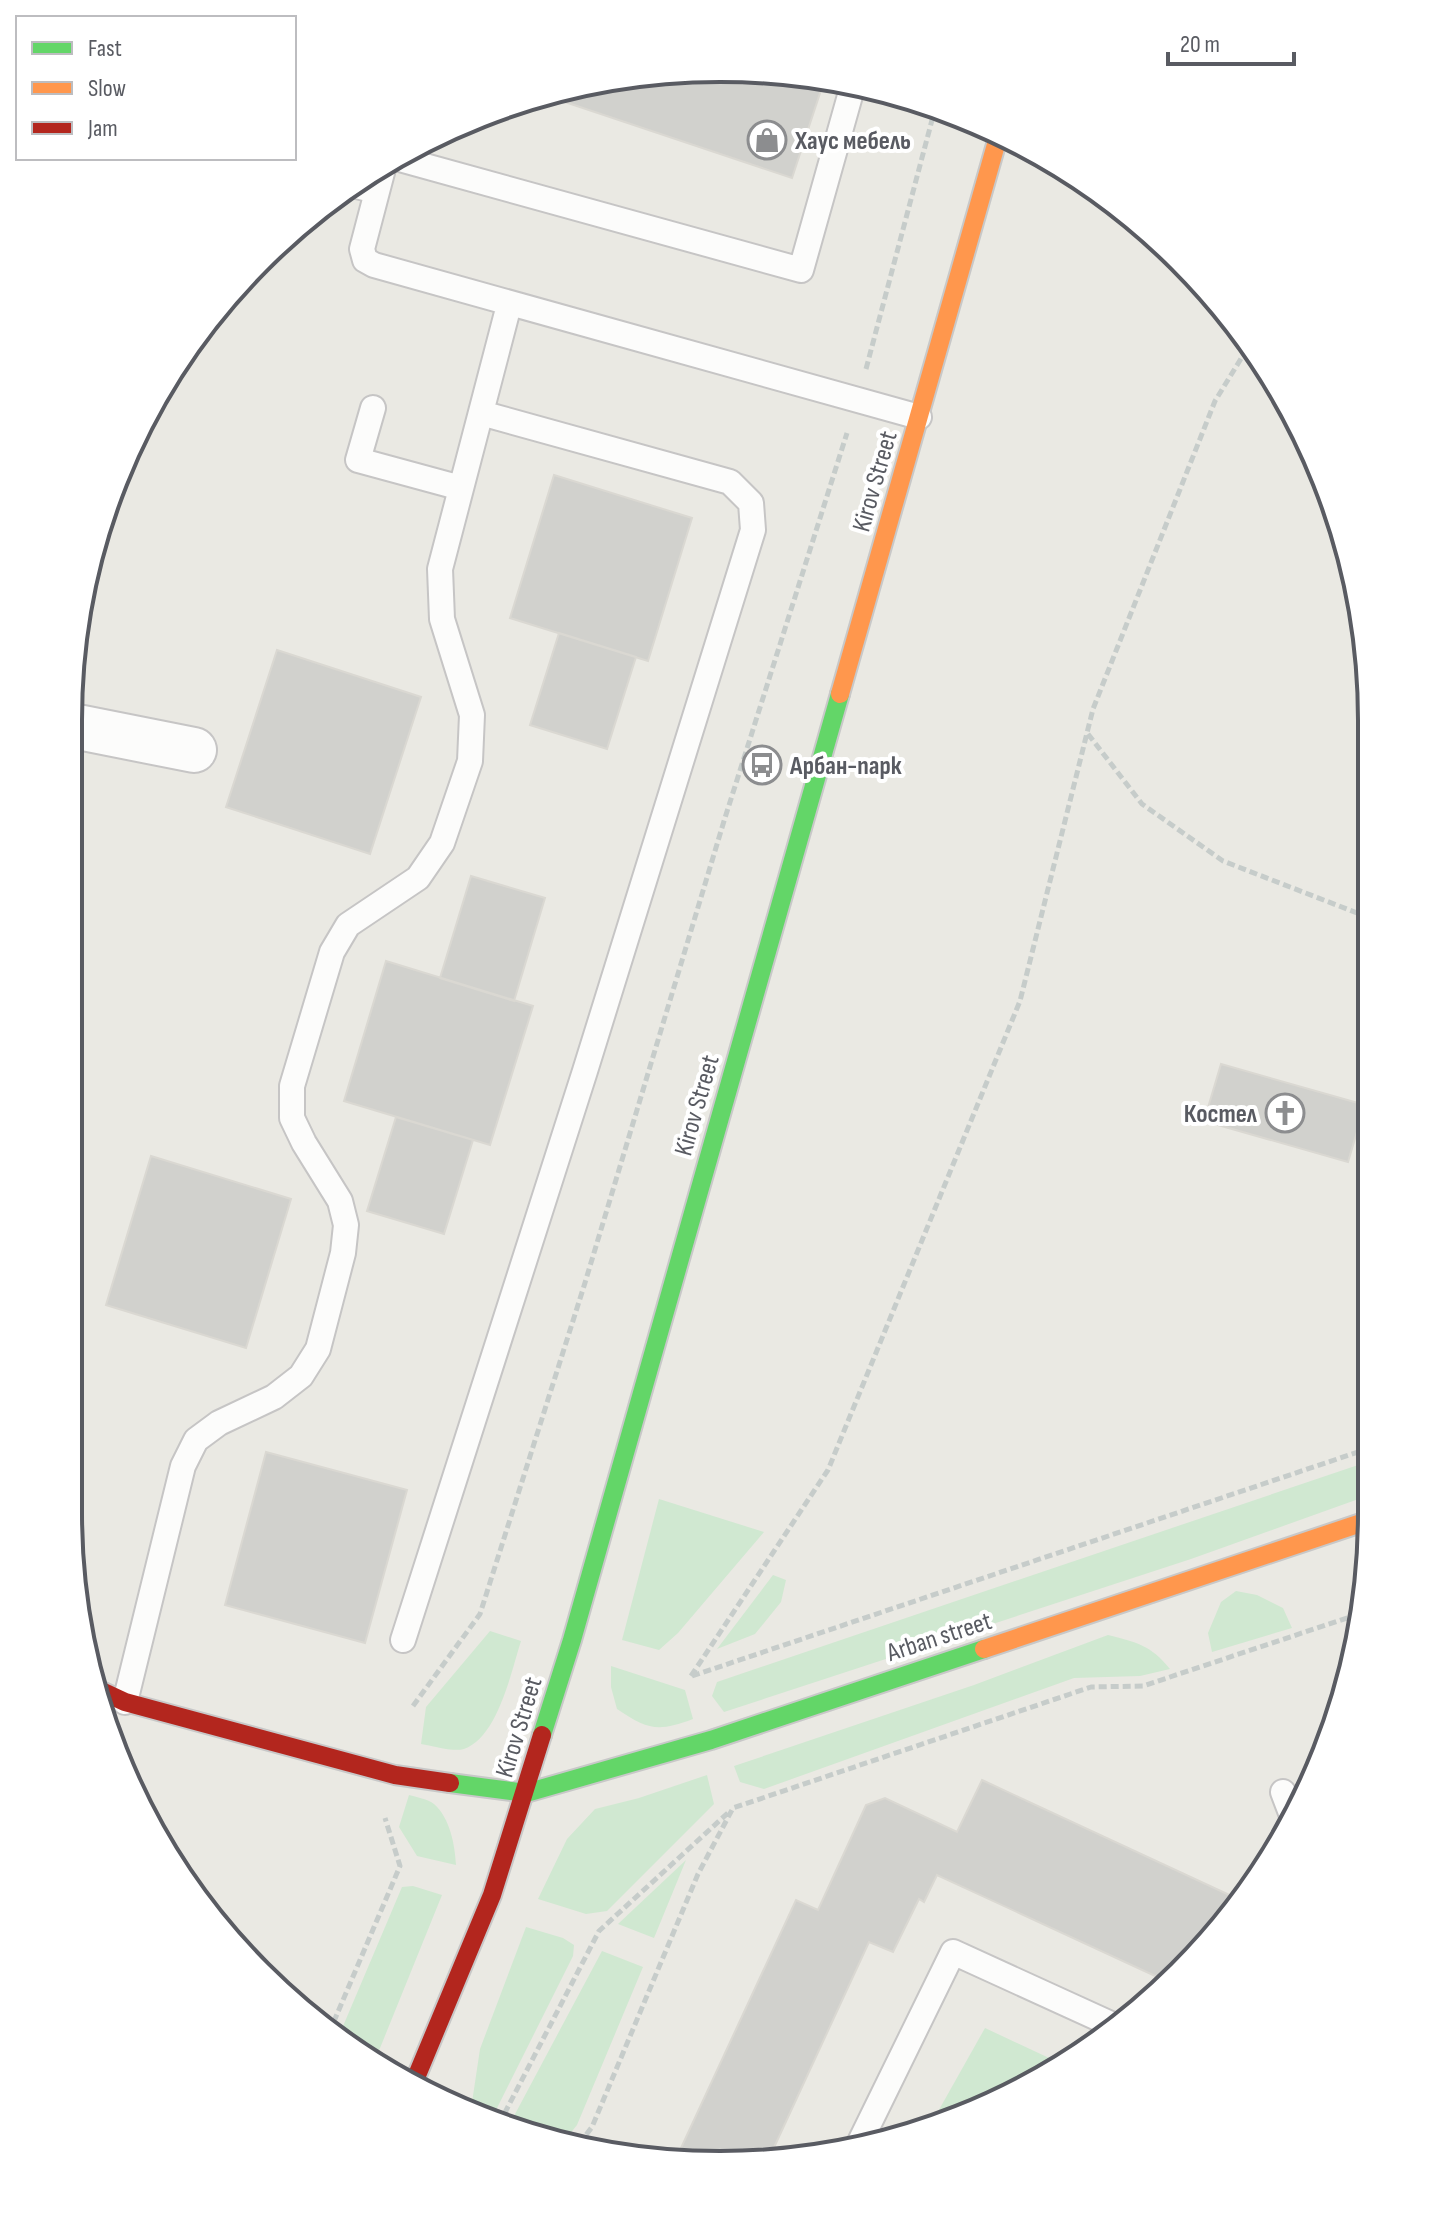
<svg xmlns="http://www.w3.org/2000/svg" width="1440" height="2233" viewBox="0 0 1440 2233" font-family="'Sofia Sans Condensed',sans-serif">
	<rect width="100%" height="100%" fill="#eae9e3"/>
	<!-- green -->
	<path fill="#d0e8d1" d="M 1367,1462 L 1367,1496 L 1191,1559 L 724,1712 L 712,1696 L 717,1682 Z
		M 659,1499 L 764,1532 L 678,1633 L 659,1650 L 622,1640 Z
		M 773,1575 L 786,1580 L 781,1602 L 755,1634 L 717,1649 Z
		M 1236,1591 L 1257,1595 L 1283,1608 L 1292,1628 L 1212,1652 L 1208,1633 L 1221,1602 Z
		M 490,1631 L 521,1641 C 511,1672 498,1737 464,1749 C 453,1752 433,1746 421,1744 L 426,1707 Z
		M 1108,1635 C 1136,1642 1151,1645 1170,1669 L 1140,1676 L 1074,1678 L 764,1789 L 740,1782 L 734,1766 L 974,1685 Z
		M 611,1666 L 685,1690 L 693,1719 C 658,1732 648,1730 617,1709 L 611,1687 Z
		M 707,1775 L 714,1804 L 607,1911 L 586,1914 L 538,1899 L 567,1839 L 595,1809 L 639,1798 Z
		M 409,1795 C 416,1797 428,1799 434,1804 C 450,1818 455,1845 456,1865 L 417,1856 L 399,1827 Z
		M 686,1860 L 654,1938 L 618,1924 Z
		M 413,1886 L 442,1895 L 376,2058 L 338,2038 L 402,1887 Z
		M 526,1927 L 563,1938 L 574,1945 L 573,1956 L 491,2120 L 471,2109 L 480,2049 Z
		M 602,1951 L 643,1967 L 577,2125 L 564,2141 L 510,2130 L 507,2129 Z
		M 985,2028 L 1062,2064 L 931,2124 Z"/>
	<!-- building -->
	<path fill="#d1d1cd" stroke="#dad8d2" stroke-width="2" d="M 677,69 L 805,74 L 825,78 L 792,178 L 541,94 Z
		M 554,475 L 692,518 L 648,661 L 510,618 Z
		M 559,633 L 636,657 L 607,749 L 530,725 Z
		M 277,650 L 421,697 L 370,854 L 226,807 Z
		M 471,876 L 545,898 L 514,1001 L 440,978 Z
		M 386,961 L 533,1006 L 490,1145 L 344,1101 Z
		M 1221,1064 L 1365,1105 L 1348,1162 L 1204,1121 Z
		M 396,1117 L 473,1140 L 444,1234 L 367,1211 Z
		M 151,1156 L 291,1199 L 246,1348 L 106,1305 Z
		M 266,1452 L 407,1490 L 365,1643 L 225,1605 Z
		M 982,1780 L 1238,1899 L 1210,1943 L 1166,1981 L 937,1875 L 924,1902 L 919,1899 L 893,1952 L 869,1942 L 771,2154 L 674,2163 L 796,1900 L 818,1910 L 866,1805 L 885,1798 L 957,1832 Z"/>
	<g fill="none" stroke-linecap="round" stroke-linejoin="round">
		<!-- lane casing -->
		<g stroke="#c6c5c5" stroke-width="28">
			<path id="lane" d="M 396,158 L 801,270 L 853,85
				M 384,165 L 362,249 L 365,260 L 374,265 L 919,417
				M 352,185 L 377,191
				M 373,408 L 358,460 L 461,488
				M 403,1640 L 585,1071 L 753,530 L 751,503 L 730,482 L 481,413
				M 125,1702 L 183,1466 L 196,1440 L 219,1423 L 274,1397 L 301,1376 L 318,1349 L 343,1253 L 346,1225 L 340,1201 L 304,1143 L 292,1118 L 292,1086 L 332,952 L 348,925 L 418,878 L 442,843 L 470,761 L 472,715 L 442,619 L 440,569 L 509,305
				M 1283,1792 L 1291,1813
				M 858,2146 L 953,1952 L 1115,2026"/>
		</g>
		<!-- street casing -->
		<g stroke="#c6c5c5" stroke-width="48">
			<path id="street" d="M 73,726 L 194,750"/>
		</g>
		<!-- fast casing -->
		<g stroke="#c8c8c8" stroke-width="22">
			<path id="fast" d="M 542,1735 L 572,1640 L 840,694
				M 450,1783 L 526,1793 L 711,1740 L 984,1649"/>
		</g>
		<!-- slow casing -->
		<g stroke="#c8c8c8" stroke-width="22">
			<path id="slow" d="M 840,694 L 999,134
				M 984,1649 L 1367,1521"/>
		</g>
		<!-- jam casing -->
		<g stroke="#c8c8c8" stroke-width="22">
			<path id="jam" d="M 97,1689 L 125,1702 L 395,1775 L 450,1783
				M 415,2080 L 492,1895 L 542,1735"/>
		</g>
		<!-- path -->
		<path stroke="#c6ccca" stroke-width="5" stroke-dasharray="8 4" stroke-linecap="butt" d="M 866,369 L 936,105
			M 1088,734 L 1142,804 L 1223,861 L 1370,918
			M 691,1676 L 828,1470 L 1020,1001 L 1093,709 L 1215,401 L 1250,344
			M 692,1676 L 1367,1449
			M 413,1706 L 480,1614 L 584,1286 L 724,821 L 847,433
			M 329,2033 L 400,1866 L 385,1818
			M 499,2124 L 599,1931 L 730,1811
			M 579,2144 L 592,2127 L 698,1874 L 733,1808 L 1091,1687 L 1143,1686 L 1362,1613"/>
		<!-- lane -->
		<use href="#lane" stroke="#fcfcfb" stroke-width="24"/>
		<!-- street -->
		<use href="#street" stroke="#fcfcfb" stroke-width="44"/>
		<!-- fast -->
		<use href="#fast" stroke="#63d668" stroke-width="18"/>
		<!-- slow -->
		<use href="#slow" stroke="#ff974d" stroke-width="18"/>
		<!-- jam -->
		<use href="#jam" stroke="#b3261e" stroke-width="18"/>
	</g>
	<!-- icons -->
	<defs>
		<g id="shop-ring" transform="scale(2)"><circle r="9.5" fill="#fff" stroke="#8c8d8f" stroke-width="1.5"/><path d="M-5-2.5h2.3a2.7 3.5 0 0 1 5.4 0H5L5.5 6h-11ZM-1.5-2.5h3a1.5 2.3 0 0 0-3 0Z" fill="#8c8d8f"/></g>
		<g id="bus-ring" transform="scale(2)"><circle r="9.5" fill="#fff" stroke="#8c8d8f" stroke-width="1.5"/><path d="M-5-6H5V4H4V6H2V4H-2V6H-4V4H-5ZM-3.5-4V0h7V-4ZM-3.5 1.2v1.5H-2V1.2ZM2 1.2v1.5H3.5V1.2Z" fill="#8c8d8f"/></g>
		<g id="church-ring" transform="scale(2)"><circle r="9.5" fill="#fff" stroke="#8c8d8f" stroke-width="1.5"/><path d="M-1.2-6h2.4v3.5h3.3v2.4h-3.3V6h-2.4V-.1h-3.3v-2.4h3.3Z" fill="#8c8d8f"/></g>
	</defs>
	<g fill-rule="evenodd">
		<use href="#shop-ring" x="767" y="140"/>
		<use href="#bus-ring" x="762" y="765"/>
		<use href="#church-ring" x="1285" y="1113"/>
	</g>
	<g text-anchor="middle" stroke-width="8" stroke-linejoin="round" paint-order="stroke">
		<!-- poi labels -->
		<g font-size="26" font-weight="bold" fill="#595b62" stroke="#fff" text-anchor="start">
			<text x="795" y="149">Хаус мебель</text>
			<text x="790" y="774">Арбан-парк</text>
			<text x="1257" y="1122" text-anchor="end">Костел</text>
		</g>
		<!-- street labels -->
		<g font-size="26" fill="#595b62" stroke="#fff">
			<text transform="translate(874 481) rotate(-74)" y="9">Kirov Street</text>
			<text transform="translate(696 1105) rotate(-74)" y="9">Kirov Street</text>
			<text transform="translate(939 1636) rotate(-18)" y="9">Arban street</text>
			<text transform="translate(518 1727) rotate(-73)" y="9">Kirov Street</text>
		</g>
	</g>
	<!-- crop -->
	<path d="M0 0H1440V2233H0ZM720 82H720A638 638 0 0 1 1358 720V1513A638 638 0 0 1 720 2151H720A638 638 0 0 1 82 1513V720A638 638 0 0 1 720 82Z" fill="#fff" fill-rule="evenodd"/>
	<path fill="none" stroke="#595b62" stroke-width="4" d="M720 82H720A638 638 0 0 1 1358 720V1513A638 638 0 0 1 720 2151H720A638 638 0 0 1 82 1513V720A638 638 0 0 1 720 82Z"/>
	<!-- legend -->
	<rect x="16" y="16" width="280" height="144" fill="#ffffff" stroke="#bdbdc0" stroke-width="2"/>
	<rect x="32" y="42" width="40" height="12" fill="#63d668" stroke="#bdbdc0" stroke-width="2"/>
	<text x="88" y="56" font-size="24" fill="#595b62">Fast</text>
	<rect x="32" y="82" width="40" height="12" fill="#ff974d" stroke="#bdbdc0" stroke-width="2"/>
	<text x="88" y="96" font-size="24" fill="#595b62">Slow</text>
	<rect x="32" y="122" width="40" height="12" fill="#b3261e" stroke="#bdbdc0" stroke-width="2"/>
	<text x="88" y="136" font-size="24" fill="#595b62">Jam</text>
	<!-- scale -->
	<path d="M1168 52v12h126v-12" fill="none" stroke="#595b62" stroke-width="4"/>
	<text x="1180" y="52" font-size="24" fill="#595b62" stroke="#ffffff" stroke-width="6" paint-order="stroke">20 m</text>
</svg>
